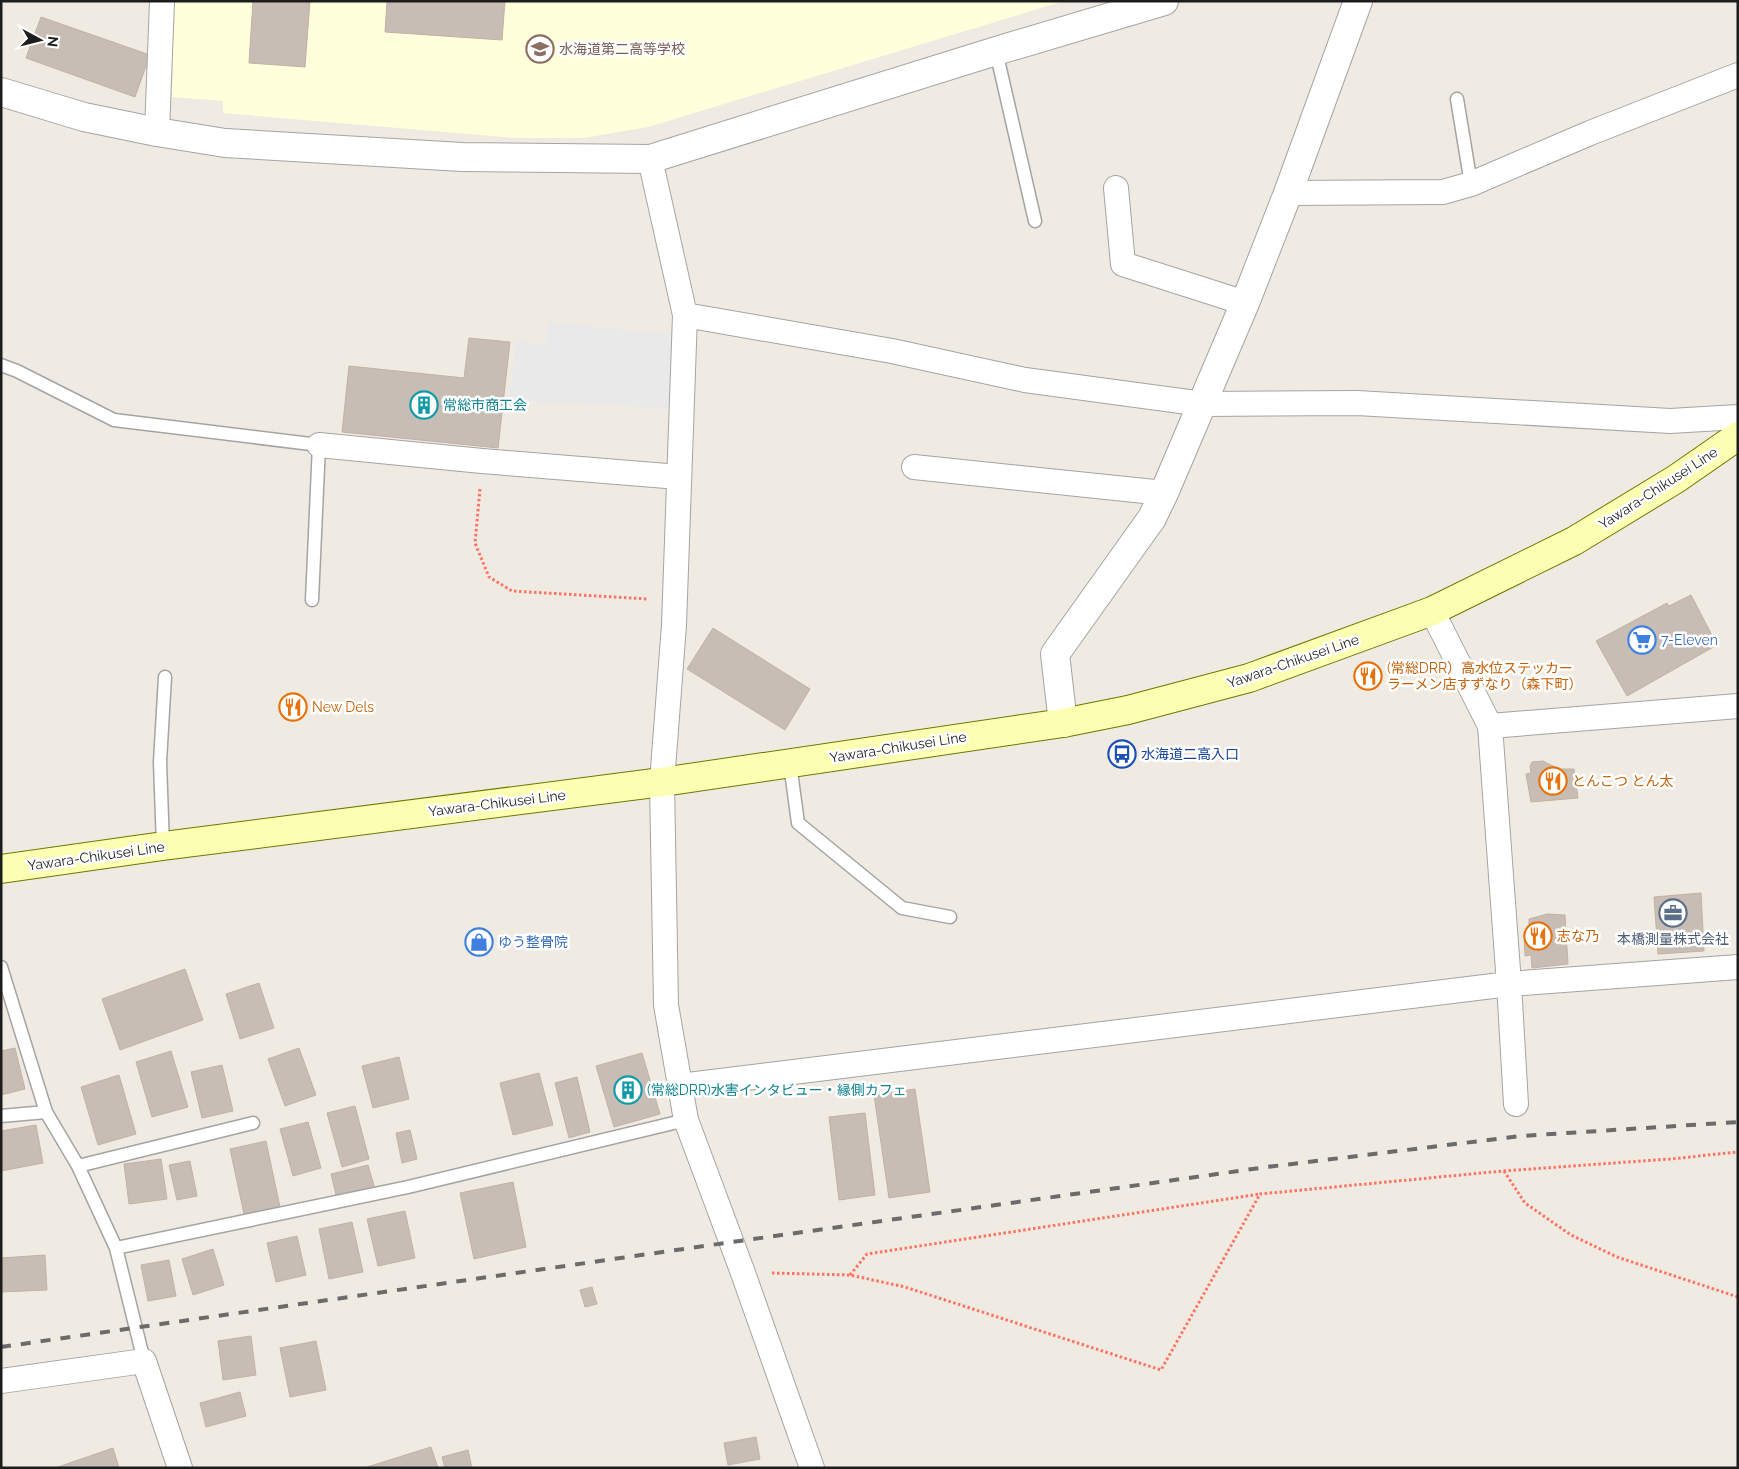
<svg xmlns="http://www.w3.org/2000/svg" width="1739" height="1469" viewBox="0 0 1739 1469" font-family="Raleway,'Noto Sans JP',sans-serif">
	<rect width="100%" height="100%" fill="#f0ebe2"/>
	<!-- education -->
	<path fill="#ffffdc" d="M 174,1 L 1064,1 L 648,127 L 583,138 L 517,138 L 223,113 L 223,101 L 172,97 Z"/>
	<!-- parking -->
	<path fill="#e9e9e9" d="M 549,323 L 673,334 L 670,409 L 611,405 L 552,404 L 509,398 L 516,341 L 545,344 Z"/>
	<!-- building -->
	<path fill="#c8bdb5" stroke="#c3b1a3" d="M 253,1 L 310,1 L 305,67 L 249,63 Z
		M 387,1 L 505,1 L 502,40 L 385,32 Z
		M 41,17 L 150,55 L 135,97 L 26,58 Z
		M 469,338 L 510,342 L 498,448 L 342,432 L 349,366 L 464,378 Z
		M 1691,595 L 1717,645 L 1627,696 L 1596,641 L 1667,603 L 1669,606 Z
		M 713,628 L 810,689 L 785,730 L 687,669 Z
		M 1543,761 L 1559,769 L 1574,769 L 1578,798 L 1531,802 L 1526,774 L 1531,773 L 1530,767 L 1532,762 Z
		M 1701,893 L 1704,951 L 1658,954 L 1654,897 Z
		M 1547,914 L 1565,915 L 1568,964 L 1532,968 L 1531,955 L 1525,956 L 1524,934 L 1529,934 L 1529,919 Z
		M 185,969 L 203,1020 L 120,1050 L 102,999 Z
		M 259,983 L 274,1028 L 240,1039 L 226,994 Z
		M 15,1048 L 25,1089 L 1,1095 L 1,1051 Z
		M 299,1048 L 316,1095 L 285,1106 L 268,1059 Z
		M 171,1051 L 188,1107 L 152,1117 L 136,1062 Z
		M 642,1053 L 660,1114 L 614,1127 L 596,1066 Z
		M 399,1057 L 409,1099 L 373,1108 L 362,1066 Z
		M 222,1065 L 233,1111 L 202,1118 L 191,1072 Z
		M 539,1073 L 553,1125 L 513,1135 L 500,1083 Z
		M 119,1075 L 136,1134 L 98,1145 L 81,1087 Z
		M 577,1077 L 590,1132 L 569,1138 L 555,1083 Z
		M 915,1089 L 930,1192 L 889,1198 L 874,1095 Z
		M 355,1106 L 369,1159 L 342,1167 L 327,1113 Z
		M 865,1113 L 875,1195 L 839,1200 L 829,1117 Z
		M 308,1122 L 321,1168 L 293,1176 L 280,1129 Z
		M 36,1125 L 43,1163 L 1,1171 L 1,1131 Z
		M 410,1130 L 417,1159 L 402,1163 L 396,1133 Z
		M 266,1141 L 280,1207 L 244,1214 L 230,1149 Z
		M 161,1159 L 167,1199 L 129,1204 L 124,1164 Z
		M 190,1161 L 197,1196 L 177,1200 L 169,1165 Z
		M 368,1165 L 375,1189 L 337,1199 L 331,1174 Z
		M 513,1182 L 526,1247 L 474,1259 L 460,1193 Z
		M 405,1211 L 415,1258 L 378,1266 L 367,1219 Z
		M 352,1222 L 363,1272 L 329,1279 L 319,1229 Z
		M 297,1236 L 306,1275 L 276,1282 L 267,1243 Z
		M 213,1249 L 224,1285 L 193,1295 L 182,1259 Z
		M 45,1255 L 47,1290 L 1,1292 L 1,1258 Z
		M 169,1260 L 176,1296 L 148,1301 L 141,1265 Z
		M 592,1287 L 597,1304 L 585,1307 L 580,1290 Z
		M 251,1336 L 256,1375 L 223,1380 L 218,1341 Z
		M 316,1341 L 326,1390 L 290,1397 L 280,1348 Z
		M 240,1392 L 246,1416 L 206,1427 L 200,1403 Z
		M 756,1437 L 760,1459 L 728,1465 L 724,1443 Z
		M 431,1447 L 438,1468 L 367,1468 L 367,1467 Z
		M 113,1448 L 119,1468 L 55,1468 Z
		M 468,1450 L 472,1468 L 445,1468 L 442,1457 Z"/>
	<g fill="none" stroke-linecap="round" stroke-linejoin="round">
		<!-- service casing -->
		<g stroke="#a4a4a4" stroke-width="15">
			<path id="service" d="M 996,51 L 1035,221
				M 1457,99 L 1471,184
				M 1,365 L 17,371 L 114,420 L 319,445 L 312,600
				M 790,764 L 798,823 L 902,908 L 950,917
				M 163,846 L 160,762 L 165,677
				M 1,967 L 46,1112 L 78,1166 L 116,1248 L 144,1361
				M 1,1116 L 46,1112
				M 78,1166 L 253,1123
				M 116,1248 L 408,1187 L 686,1120"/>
		</g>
		<!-- minor casing -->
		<g stroke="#a4a4a4" stroke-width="26">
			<path id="minor" d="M 157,132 L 162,1
				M 650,159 L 685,315 L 674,625 L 662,782 L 666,1005 L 686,1120 L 743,1273 L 812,1468
				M 1116,188 L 1123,264 L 1245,303
				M 1288,193 L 1443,192 L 1471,184 L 1590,133 L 1738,75
				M 685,315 L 892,351 L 1025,380 L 1203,404 L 1357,403 L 1670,421 L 1738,417
				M 319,445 L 482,461 L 679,477
				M 914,467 L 1164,493
				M 1432,611 L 1490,726 L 1509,984 L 1516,1104
				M 1490,726 L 1738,706
				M 680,1086 L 1509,984 L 1738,967
				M 1,1381 L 144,1361 L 180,1468"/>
		</g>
		<!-- tertiary casing -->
		<g stroke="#a4a4a4" stroke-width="30">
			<path id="tertiary" d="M 1,92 L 84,117 L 157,132 L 225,143 L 462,157 L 650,159 L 996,51 L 1164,1
				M 1063,723 L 1055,654 L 1152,518 L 1164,493 L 1245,303 L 1288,193 L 1358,1"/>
		</g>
		<!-- secondary casing -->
		<g stroke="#6c7900" stroke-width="30">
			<path id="secondary" d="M 1,869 L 163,846 L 662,782 L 1063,723 L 1128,710 L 1249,678 L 1432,611 L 1574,541 L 1676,479 L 1738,436"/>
		</g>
		<!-- path -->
		<path stroke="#ff7364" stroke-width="3" stroke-dasharray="2.5 2.5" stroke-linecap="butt" d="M 480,489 L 475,543 L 489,577 L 512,591 L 648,599
			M 1504,1171 L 1525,1203 L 1571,1235 L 1617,1257 L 1738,1297
			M 772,1273 L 850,1275 L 905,1287 L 1161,1370 L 1260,1194 L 1503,1171 L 1670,1159 L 1738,1152
			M 850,1275 L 867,1254 L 1260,1194"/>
		<!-- service -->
		<use href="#service" stroke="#fff" stroke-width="12"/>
		<!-- minor -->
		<use href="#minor" stroke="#fff" stroke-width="24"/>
		<!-- tertiary -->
		<use href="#tertiary" stroke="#fff" stroke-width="28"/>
		<!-- secondary -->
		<use href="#secondary" stroke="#fcffb1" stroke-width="28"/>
		<!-- rail -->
		<path stroke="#6b6b6b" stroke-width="4" stroke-dasharray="10 10" stroke-linecap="butt" d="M 1,1347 L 732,1242 L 1267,1167 L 1521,1136 L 1738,1122"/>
	</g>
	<!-- icons -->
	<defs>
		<g id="school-ring" transform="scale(1.4375)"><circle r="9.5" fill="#fff" stroke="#8d6e63" stroke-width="1.5"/><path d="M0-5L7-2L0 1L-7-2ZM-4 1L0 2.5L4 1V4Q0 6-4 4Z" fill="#8d6e63"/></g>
		<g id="building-ring" transform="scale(1.4375)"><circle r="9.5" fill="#fff" stroke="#0f9aa8" stroke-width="1.5"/><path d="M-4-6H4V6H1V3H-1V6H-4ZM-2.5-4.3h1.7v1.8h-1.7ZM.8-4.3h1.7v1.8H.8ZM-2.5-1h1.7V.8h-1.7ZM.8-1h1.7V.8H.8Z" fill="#0f9aa8"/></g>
		<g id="supermarket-ring" transform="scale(1.4375)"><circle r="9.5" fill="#fff" stroke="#3f7fe0" stroke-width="1.5"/><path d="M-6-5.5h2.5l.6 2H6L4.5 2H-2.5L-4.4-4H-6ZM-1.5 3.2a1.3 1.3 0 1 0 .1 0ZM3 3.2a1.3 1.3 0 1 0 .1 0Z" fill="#3f7fe0"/></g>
		<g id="restaurant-ring" transform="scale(1.4375)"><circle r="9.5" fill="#fff" stroke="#e8710a" stroke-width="1.5"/><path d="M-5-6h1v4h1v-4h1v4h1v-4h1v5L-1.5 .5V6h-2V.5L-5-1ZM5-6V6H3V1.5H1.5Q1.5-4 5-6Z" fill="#e8710a"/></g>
		<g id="bus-ring" transform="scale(1.4375)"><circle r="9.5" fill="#fff" stroke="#1a4fb4" stroke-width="1.5"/><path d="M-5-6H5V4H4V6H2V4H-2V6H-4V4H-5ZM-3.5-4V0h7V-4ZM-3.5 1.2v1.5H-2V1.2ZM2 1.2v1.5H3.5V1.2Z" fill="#1a4fb4"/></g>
		<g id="office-ring" transform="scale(1.4375)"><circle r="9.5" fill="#fff" stroke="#5c6f8a" stroke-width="1.5"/><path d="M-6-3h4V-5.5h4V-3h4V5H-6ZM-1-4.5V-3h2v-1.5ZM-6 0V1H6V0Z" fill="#5c6f8a"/></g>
		<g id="shop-ring" transform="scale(1.4375)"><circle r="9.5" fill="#fff" stroke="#3f7fe0" stroke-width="1.5"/><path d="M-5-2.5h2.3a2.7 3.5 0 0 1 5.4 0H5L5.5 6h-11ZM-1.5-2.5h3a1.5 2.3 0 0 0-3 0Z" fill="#3f7fe0"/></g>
	</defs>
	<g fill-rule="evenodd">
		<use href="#school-ring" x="540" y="49"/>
		<use href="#building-ring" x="424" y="405"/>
		<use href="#supermarket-ring" x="1642" y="640"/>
		<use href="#restaurant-ring" x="1368" y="676"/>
		<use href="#restaurant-ring" x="293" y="707"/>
		<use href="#bus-ring" x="1122" y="754"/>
		<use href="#restaurant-ring" x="1553" y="781"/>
		<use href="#office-ring" x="1673" y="913"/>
		<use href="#restaurant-ring" x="1538" y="936"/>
		<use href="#shop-ring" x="479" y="942"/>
		<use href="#building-ring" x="628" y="1090"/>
	</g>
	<g text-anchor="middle" stroke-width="5" stroke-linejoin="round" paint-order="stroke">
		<!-- education labels -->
		<g font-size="14" fill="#785e54" stroke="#fff" text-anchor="start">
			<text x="559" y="54">水海道第二高等学校</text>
		</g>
		<!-- culture labels -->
		<g font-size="14" fill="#0d838f" stroke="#fff" text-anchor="start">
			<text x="443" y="410">常総市商工会</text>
			<text x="647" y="1095">(常総DRR)水害インタビュー・縁側カフェ</text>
		</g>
		<!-- street labels -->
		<g font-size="14" fill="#1d1d1d" stroke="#fff">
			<text transform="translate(1658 488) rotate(-33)" y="5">Yawara-Chikusei Line</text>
			<text transform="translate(1293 661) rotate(-19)" y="5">Yawara-Chikusei Line</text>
			<text transform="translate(898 747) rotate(-9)" y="5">Yawara-Chikusei Line</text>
			<text transform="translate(497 803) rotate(-7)" y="5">Yawara-Chikusei Line</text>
			<text transform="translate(96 856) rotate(-8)" y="5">Yawara-Chikusei Line</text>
		</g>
		<!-- shop labels -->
		<g font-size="14" fill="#366cbe" stroke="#fff" text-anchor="start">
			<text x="1661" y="645">7-Eleven</text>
			<text x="498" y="947">ゆう整骨院</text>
		</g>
		<!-- food labels -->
		<g font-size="14" fill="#c56008" stroke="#fff" text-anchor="start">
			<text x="1387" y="673">(常総DRR）高水位ステッカー<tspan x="1387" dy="16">ラーメン店すずなり（森下町）</tspan></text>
			<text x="312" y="712">New Dels</text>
			<text x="1572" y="786">とんこつ とん太</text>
			<text x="1557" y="941">志な乃</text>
		</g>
		<!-- transit labels -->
		<g font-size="14" fill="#164399" stroke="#fff" text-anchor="start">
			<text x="1141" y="759">水海道二高入口</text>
		</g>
		<!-- service labels -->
		<g font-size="14" fill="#4e5e75" stroke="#fff">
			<text x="1673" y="944">本橋測量株式会社</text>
		</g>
	</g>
	<!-- border -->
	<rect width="1739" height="1469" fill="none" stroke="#1d1d1d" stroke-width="5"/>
	<!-- north arrow -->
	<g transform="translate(40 40) rotate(97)" stroke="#ffffff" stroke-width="4" paint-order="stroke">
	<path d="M0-4L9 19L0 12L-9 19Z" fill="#1d1d1d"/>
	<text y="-8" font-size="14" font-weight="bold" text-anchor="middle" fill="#1d1d1d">N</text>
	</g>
</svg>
